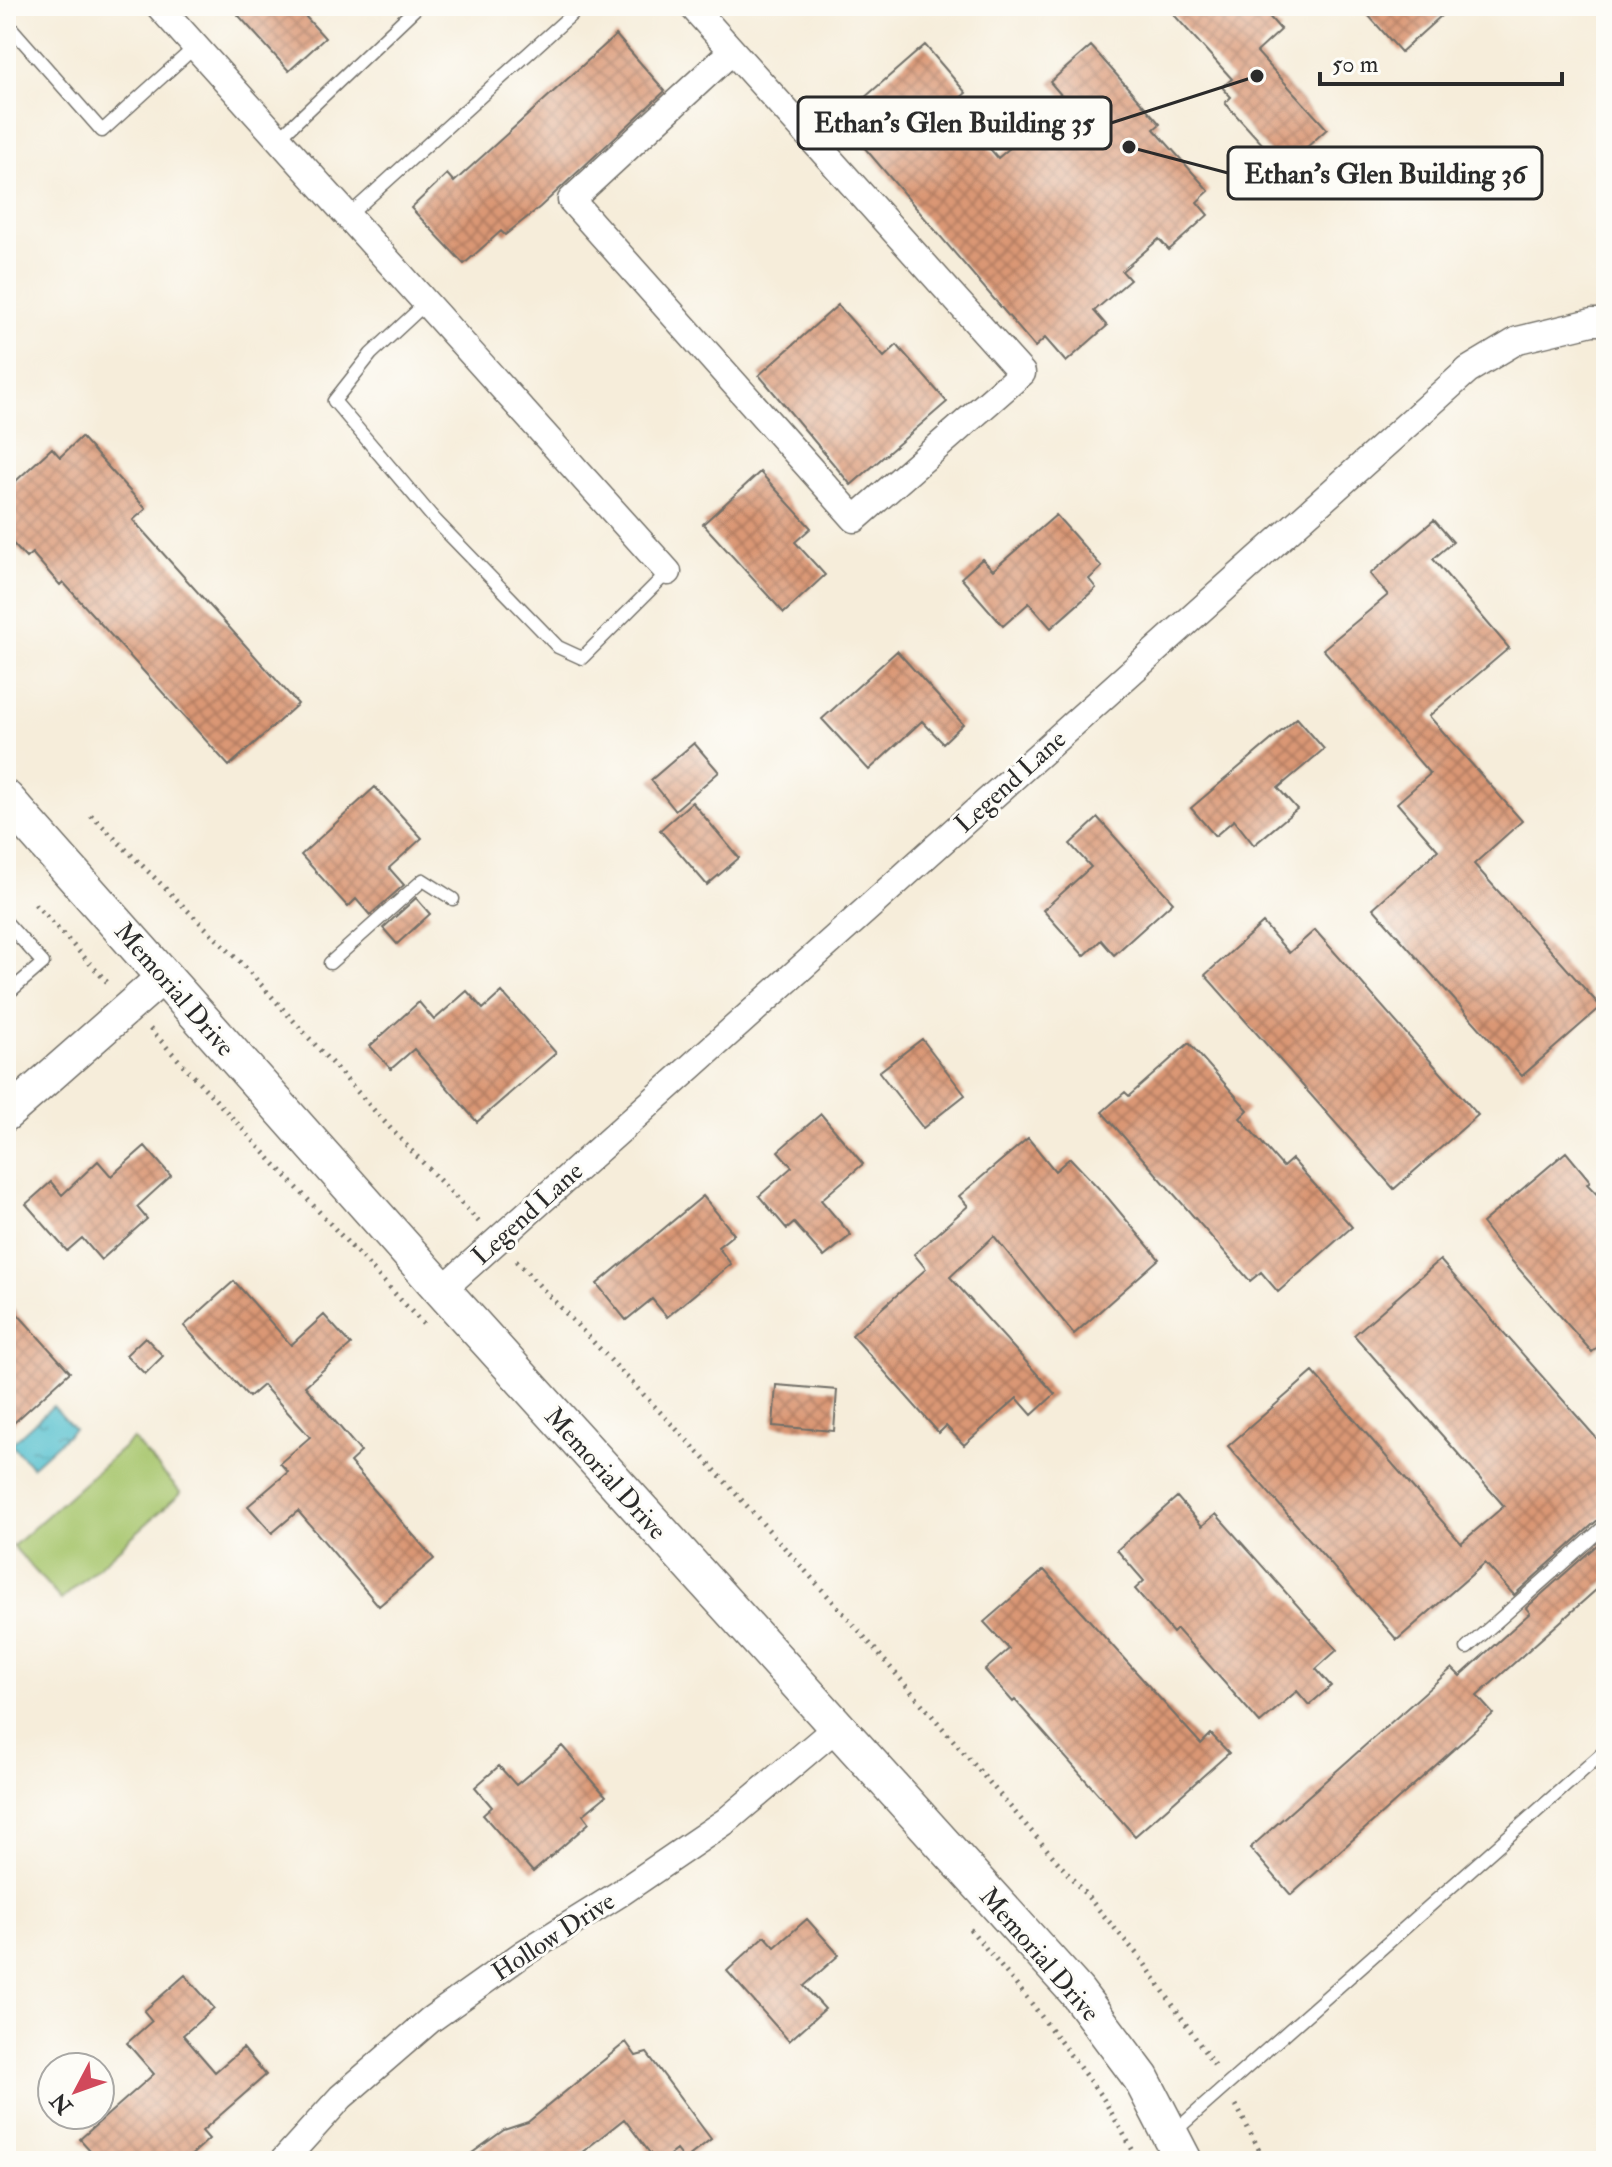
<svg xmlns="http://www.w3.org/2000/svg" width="1612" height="2167" viewBox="0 0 1612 2167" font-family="'IM FELL Double Pica',serif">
	<defs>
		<pattern id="water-ripples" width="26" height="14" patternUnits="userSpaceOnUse" patternTransform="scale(2)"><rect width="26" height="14" fill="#53bfce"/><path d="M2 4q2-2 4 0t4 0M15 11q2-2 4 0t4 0" fill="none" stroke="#459ba7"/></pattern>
		<pattern id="building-cross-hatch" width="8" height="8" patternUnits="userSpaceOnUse" patternTransform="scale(2)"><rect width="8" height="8" fill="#da9775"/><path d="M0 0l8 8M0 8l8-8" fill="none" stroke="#b17b60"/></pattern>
	</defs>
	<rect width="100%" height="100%" fill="#fdfcf7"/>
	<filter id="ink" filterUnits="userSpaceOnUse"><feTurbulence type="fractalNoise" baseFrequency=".0125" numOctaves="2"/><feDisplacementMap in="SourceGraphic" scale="16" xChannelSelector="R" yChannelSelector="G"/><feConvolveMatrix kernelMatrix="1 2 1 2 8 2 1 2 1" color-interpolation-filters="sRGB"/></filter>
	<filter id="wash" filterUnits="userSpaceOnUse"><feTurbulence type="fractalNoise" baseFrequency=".006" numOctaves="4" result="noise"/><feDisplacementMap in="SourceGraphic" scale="32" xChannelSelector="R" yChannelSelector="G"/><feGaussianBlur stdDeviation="1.8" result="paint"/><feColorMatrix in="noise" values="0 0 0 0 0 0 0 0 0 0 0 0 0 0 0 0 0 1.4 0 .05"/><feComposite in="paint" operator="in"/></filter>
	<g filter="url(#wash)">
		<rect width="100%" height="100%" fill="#f6edda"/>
		<!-- grass -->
		<path fill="#a7c66d" stroke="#69784c" stroke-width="2" d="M 133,1439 L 181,1493 L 61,1600 L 13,1546 Z"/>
		<!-- water -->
		<path fill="url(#water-ripples)" stroke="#3f757c" stroke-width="2" d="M 53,1406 L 74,1429 L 32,1467 L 11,1444 Z"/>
		<g id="blocks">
			<!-- building -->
			<path fill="url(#building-cross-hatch)" d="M 230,6 L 296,6 L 325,38 L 289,71 Z
				M 1166,6 L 1260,6 L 1281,30 L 1257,52 L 1327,129 L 1284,168 L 1225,103 L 1231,97 L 1222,87 L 1232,79 Z
				M 1360,6 L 1452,6 L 1401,52 Z
				M 616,35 L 665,91 L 540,207 L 505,235 L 501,231 L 464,264 L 411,208 L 447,174 L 454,182 Z
				M 925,45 L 966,93 L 952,105 L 998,158 L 1051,113 L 1048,109 L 1062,96 L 1050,82 L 1091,46 L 1160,124 L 1154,129 L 1209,191 L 1197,202 L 1208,215 L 1169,250 L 1159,239 L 1122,271 L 1130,280 L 1094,311 L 1107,326 L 1066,362 L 1045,338 L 1035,347 L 840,119 Z
				M 838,305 L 884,357 L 897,345 L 947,402 L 851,485 L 759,375 Z
				M 81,437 L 146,509 L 133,520 L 298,704 L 229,766 L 63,582 L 60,585 L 32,553 L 26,558 L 6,536 L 6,490 L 52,448 L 60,457 Z
				M 760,472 L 811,528 L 795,542 L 825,575 L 784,613 L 703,524 Z
				M 1056,515 L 1102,567 L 1089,579 L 1096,588 L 1051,628 L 1029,603 L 1003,626 L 961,578 L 982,559 L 993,570 Z
				M 1434,520 L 1453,542 L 1433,559 L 1509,648 L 1429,716 L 1522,821 L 1474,864 L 1601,1007 L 1522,1076 L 1373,908 L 1438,850 L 1397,803 L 1430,774 L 1323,649 L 1388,595 L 1370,574 Z
				M 897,651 L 963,724 L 943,743 L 922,721 L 869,770 L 822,719 Z
				M 1297,718 L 1324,749 L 1278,788 L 1297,809 L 1254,845 L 1234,820 L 1215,836 L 1191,808 Z
				M 694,743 L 719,772 L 675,810 L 651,780 Z
				M 375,787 L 422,838 L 389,868 L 404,885 L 370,915 L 356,899 L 348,907 L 301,855 Z
				M 692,802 L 739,858 L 707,885 L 660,830 Z
				M 1098,818 L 1173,902 L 1114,955 L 1101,940 L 1084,956 L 1043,910 L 1091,867 L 1070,844 Z
				M 416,898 L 430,914 L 397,944 L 383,928 Z
				M 1263,923 L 1289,953 L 1315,930 L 1478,1115 L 1394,1189 L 1205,975 Z
				M 467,991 L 483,1009 L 502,992 L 556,1053 L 477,1122 L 414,1049 L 391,1069 L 370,1046 L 419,1002 L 434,1020 Z
				M 922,1039 L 965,1095 L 923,1128 L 879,1072 Z
				M 1189,1043 L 1248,1110 L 1240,1118 L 1283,1167 L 1292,1159 L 1352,1227 L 1278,1292 L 1261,1272 L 1250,1281 L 1102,1112 L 1125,1092 L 1129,1096 Z
				M 821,1114 L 863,1164 L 821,1200 L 851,1235 L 824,1257 L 794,1223 L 787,1229 L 759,1196 L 792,1167 L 778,1151 Z
				M 1028,1138 L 1055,1171 L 1070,1158 L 1108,1198 L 1159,1259 L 1074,1334 L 994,1236 L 950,1277 L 1055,1394 L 1032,1415 L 1017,1398 L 964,1445 L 946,1426 L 939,1433 L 852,1335 L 926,1269 L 914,1254 L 968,1206 L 959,1196 Z
				M 145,1146 L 171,1176 L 137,1207 L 147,1219 L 101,1260 L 82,1238 L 67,1251 L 26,1204 L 51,1182 L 62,1195 L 98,1161 L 111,1176 Z
				M 1566,1152 L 1590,1181 L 1587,1184 L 1606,1204 L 1606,1340 L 1592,1352 L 1512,1261 L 1482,1223 Z
				M 703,1196 L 734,1234 L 718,1247 L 731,1264 L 667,1317 L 652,1299 L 626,1320 L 597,1284 Z
				M 1440,1260 L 1606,1449 L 1606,1516 L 1600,1518 L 1514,1595 L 1485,1563 L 1397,1640 L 1228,1446 L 1313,1372 L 1461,1543 L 1504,1506 L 1354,1335 Z
				M 234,1281 L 291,1345 L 324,1315 L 351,1345 L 305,1386 L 361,1452 L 350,1462 L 434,1559 L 379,1606 L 298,1511 L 272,1533 L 248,1506 L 288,1472 L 280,1463 L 310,1437 L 263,1385 L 249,1397 L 184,1326 Z
				M 6,1301 L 70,1372 L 6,1430 Z
				M 145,1337 L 163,1356 L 145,1374 L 126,1355 Z
				M 776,1385 L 837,1390 L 834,1431 L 773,1426 Z
				M 1177,1497 L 1202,1526 L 1216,1514 L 1337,1650 L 1316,1669 L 1331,1686 L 1309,1705 L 1297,1691 L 1260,1723 L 1177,1629 L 1173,1633 L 1135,1589 L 1144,1581 L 1117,1550 Z
				M 1606,1537 L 1606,1581 L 1477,1696 L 1493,1714 L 1291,1895 L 1250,1848 L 1452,1668 L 1460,1676 L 1530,1613 L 1526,1608 Z
				M 1044,1570 L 1201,1744 L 1211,1734 L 1229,1753 L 1135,1836 L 1015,1700 L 1013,1702 L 985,1670 L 1009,1649 L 984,1622 Z
				M 562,1746 L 606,1796 L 583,1815 L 589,1823 L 533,1872 L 483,1815 L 492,1807 L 475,1787 L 499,1766 L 516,1785 Z
				M 807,1919 L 839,1955 L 804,1986 L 825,2009 L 789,2041 L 727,1971 L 765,1936 L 775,1947 Z
				M 185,1975 L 214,2008 L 183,2035 L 215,2072 L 243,2048 L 266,2075 L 202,2131 L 209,2139 L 185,2161 L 100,2161 L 80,2139 L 154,2074 L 127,2043 L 152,2021 L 144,2011 Z
				M 626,2042 L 636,2056 L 647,2053 L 711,2139 L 684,2160 L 676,2150 L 662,2161 L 656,2161 L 624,2119 L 571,2161 L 461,2161 L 504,2130 L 528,2122 Z"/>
		</g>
	</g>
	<g filter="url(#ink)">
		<use href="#blocks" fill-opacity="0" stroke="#726f68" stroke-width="2"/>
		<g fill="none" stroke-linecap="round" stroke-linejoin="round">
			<!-- service casing -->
			<g stroke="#726f68" stroke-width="15">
				<path id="service" d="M 6,22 L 102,131 L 195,47
					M 278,139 L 418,6
					M 348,216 L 581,6
					M 426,303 L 371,354 L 334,401 L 435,520 L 558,647 L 582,658 L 668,572
					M 6,922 L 43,963 L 6,995
					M 330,963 L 423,880 L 453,899
					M 1467,1648 L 1606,1525
					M 1174,2132 L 1606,1750"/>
			</g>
			<!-- minor casing -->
			<g stroke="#726f68" stroke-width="29">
				<path id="minor" d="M 159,6 L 668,572
					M 692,6 L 1022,373 L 855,519 L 571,200 L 732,51
					M 442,1290 L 1468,370 L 1518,340 L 1592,322 L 1606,322
					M 283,2161 L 341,2097 L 430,2020 L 524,1953 L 619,1894 L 726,1821 L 837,1727"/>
			</g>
			<!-- tertiary casing -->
			<g stroke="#726f68" stroke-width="35">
				<path id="tertiary" d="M 6,1115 L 164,976"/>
			</g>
			<!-- secondary casing -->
			<g stroke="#726f68" stroke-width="39">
				<path id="secondary" d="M 6,799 L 442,1290 L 1076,1991 L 1141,2078 L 1184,2161"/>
			</g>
			<!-- path -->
			<path stroke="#726f68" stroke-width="5" stroke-dasharray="2 6" stroke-linecap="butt" d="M 91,815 L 246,968 L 391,1129 L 479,1222
				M 35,904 L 108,983
				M 150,1029 L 423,1324
				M 516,1261 L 702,1456 L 854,1625 L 1142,1960 L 1216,2068
				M 970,1929 L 1032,2004 L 1104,2100 L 1139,2161
				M 1236,2105 L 1265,2161"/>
			<!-- service -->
			<use href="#service" stroke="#fff" stroke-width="12"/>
			<!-- minor -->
			<use href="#minor" stroke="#fff" stroke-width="26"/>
			<!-- tertiary -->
			<use href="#tertiary" stroke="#fff" stroke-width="32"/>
			<!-- secondary -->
			<use href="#secondary" stroke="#fff" stroke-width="36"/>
		</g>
	</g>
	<g text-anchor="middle" stroke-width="6" stroke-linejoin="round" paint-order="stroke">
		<!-- street labels -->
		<g font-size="26" fill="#2b2b2b" stroke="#fdfcf7">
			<text transform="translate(1010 781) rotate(-42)" y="9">Legend Lane</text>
			<text transform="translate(175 989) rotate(49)" y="9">Memorial Drive</text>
			<text transform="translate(527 1213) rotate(-42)" y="9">Legend Lane</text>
			<text transform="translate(606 1473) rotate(48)" y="9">Memorial Drive</text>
			<text transform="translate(553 1936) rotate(-33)" y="9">Hollow Drive</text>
			<text transform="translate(1040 1954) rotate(49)" y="9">Memorial Drive</text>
		</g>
	</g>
	<!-- callouts -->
	<path fill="none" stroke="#2b2b2b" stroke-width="3" d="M1257 76L1111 123M1129 147L1228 173"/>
	<g fill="#2b2b2b" stroke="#fdfcf7" stroke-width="3">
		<circle cx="1257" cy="76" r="8"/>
		<circle cx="1129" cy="147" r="8"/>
	</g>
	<g fill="#fdfcf7" stroke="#2b2b2b" stroke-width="3">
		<rect x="798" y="97" width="313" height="52" rx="8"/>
		<rect x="1228" y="147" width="314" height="52" rx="8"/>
	</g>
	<g font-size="28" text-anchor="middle" font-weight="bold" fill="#2b2b2b">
		<text x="954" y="132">Ethan's Glen Building 35</text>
		<text x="1385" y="183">Ethan's Glen Building 36</text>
	</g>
	<!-- margin -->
	<rect width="1612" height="2167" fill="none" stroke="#fdfcf7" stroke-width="32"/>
	<!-- north arrow -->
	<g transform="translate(76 2091) rotate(229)"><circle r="38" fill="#fdfcf7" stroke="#a9a8a5" stroke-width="2"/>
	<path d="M0-6L14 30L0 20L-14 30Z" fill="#d1495b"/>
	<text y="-12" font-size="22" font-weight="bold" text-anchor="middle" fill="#2b2b2b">N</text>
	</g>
	<!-- scale -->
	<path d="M1320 72v12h242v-12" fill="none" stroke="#2b2b2b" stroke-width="4"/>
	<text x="1332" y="72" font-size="24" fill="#2b2b2b" stroke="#fdfcf7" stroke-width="6" paint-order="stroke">50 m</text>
</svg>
